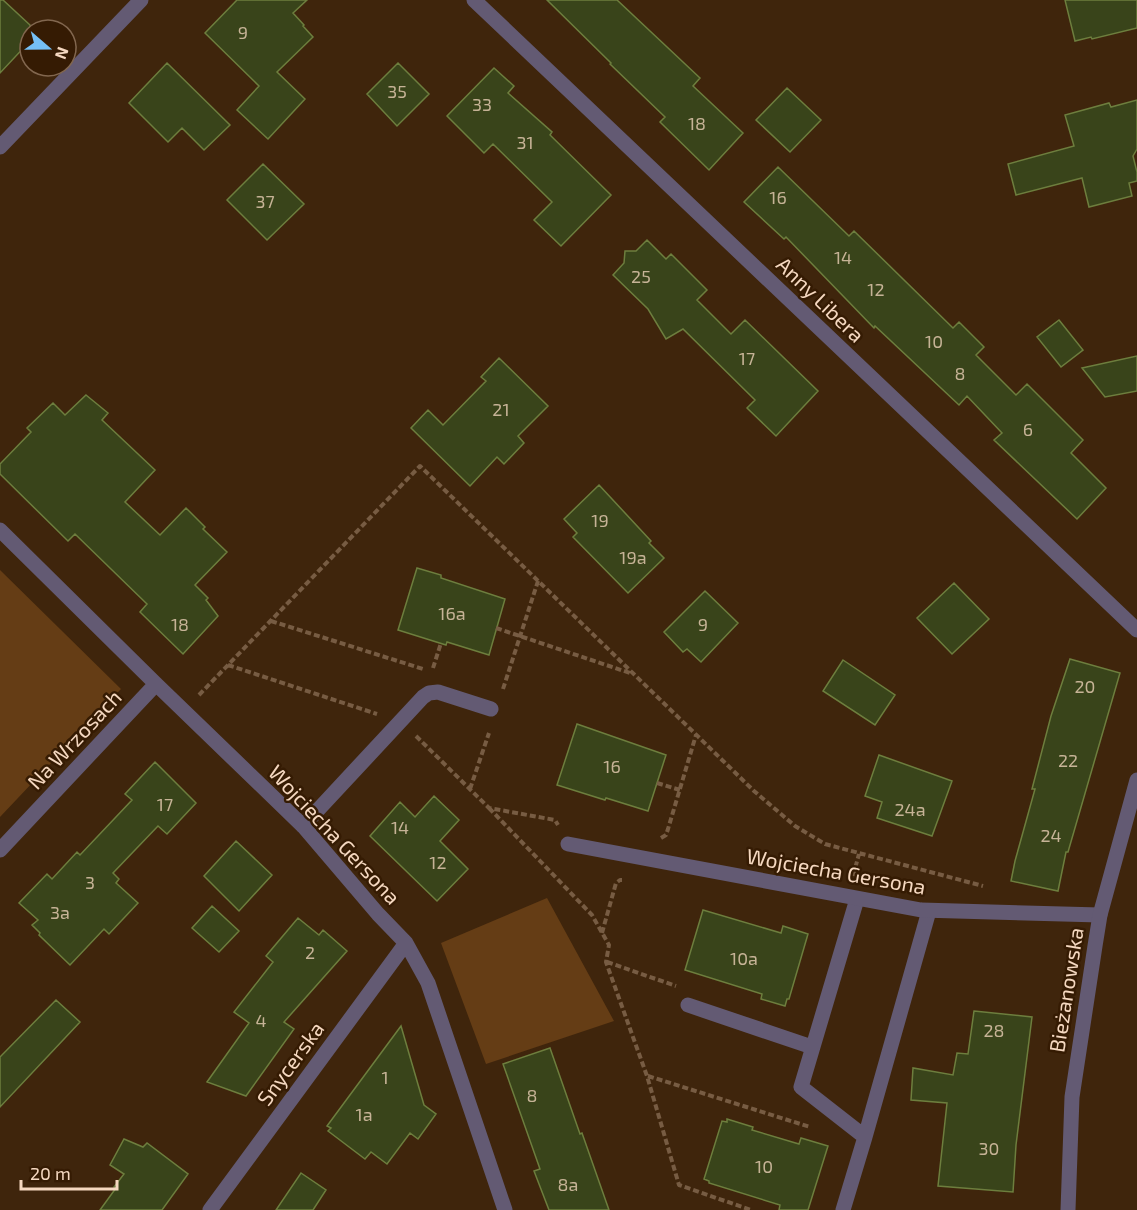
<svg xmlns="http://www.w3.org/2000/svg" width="1137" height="1210" viewBox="0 0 1137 1210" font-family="'Exo 2',sans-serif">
	<rect width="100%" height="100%" fill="#3f250c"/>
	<!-- green -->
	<path fill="#653d15" d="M 0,570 L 121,689 L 0,817 Z
		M 547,898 L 614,1021 L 486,1064 L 441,943 Z"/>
	<!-- building -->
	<path fill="#39441a" stroke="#6d7e3e" stroke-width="1.5" d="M 0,0 L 3,0 L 30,25 L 30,41 L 0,73 Z
		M 237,0 L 307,0 L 293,13 L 304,25 L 303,26 L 313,37 L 277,72 L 305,99 L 268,139 L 237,110 L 259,86 L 205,33 Z
		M 547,0 L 617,0 L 700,78 L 693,86 L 743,133 L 709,170 L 660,122 L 665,117 L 610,64 L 611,63 Z
		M 1065,0 L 1137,0 L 1137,28 L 1092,39 L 1091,37 L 1075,41 Z
		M 167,63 L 230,125 L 204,150 L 182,128 L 168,142 L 129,103 Z
		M 398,63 L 429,94 L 397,126 L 367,94 Z
		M 494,68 L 514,86 L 508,93 L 552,132 L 550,135 L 611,195 L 561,246 L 534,220 L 552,202 L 493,144 L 484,153 L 447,116 Z
		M 787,88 L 821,120 L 790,152 L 756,120 Z
		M 1137,100 L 1137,149 L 1133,156 L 1137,172 L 1137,181 L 1129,183 L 1132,196 L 1089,207 L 1082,178 L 1016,195 L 1008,164 L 1074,146 L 1065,115 L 1109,103 L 1111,107 Z
		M 263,164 L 304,204 L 267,240 L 227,200 Z
		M 778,167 L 849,236 L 854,231 L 953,328 L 959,322 L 984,347 L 976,355 L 1016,395 L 1027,384 L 1083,440 L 1071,453 L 1106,488 L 1077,519 L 994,440 L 1002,433 L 967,396 L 959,405 L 875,326 L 874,328 L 786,237 L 784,239 L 744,202 Z
		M 647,240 L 666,259 L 671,254 L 707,290 L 697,300 L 731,334 L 745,320 L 818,391 L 776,436 L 747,408 L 755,400 L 683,329 L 666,339 L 648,309 L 613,275 L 624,263 L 625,251 L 636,251 Z
		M 1059,320 L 1083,350 L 1061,367 L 1037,337 Z
		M 1137,356 L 1137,391 L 1105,397 L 1082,368 Z
		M 499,358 L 548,406 L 518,436 L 524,443 L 504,464 L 497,457 L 470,486 L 411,428 L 428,410 L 443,425 L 486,381 L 481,377 Z
		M 86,395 L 108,413 L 102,420 L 155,470 L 125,502 L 160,535 L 186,508 L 205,527 L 203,529 L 227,552 L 195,585 L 208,598 L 206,600 L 218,616 L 183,654 L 140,612 L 147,604 L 75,534 L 68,541 L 0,474 L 0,464 L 31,432 L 27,428 L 53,403 L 65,415 Z
		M 599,485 L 651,541 L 649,543 L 664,558 L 628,593 L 573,537 L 577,533 L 564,519 Z
		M 417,568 L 441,575 L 441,578 L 505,599 L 489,655 L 447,642 L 446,645 L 398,630 Z
		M 954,583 L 989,619 L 952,654 L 917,618 Z
		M 705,591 L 738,623 L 701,662 L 687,649 L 683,652 L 664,632 Z
		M 1070,659 L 1120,673 L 1068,852 L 1066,852 L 1058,891 L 1011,881 L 1015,861 L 1035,789 L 1032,789 L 1051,716 Z
		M 843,660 L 895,695 L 875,725 L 823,691 Z
		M 577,724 L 666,755 L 648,811 L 606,798 L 605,800 L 557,785 Z
		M 879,755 L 952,781 L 932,836 L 877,818 L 882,802 L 865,796 Z
		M 155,762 L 196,803 L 167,834 L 158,826 L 113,873 L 119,879 L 116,883 L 138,903 L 109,934 L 104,929 L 70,965 L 39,935 L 40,933 L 32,925 L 38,920 L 19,903 L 47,874 L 52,879 L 77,852 L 80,855 L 132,800 L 125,794 Z
		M 434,796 L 459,820 L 440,841 L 468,869 L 437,901 L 370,836 L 400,802 L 415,817 Z
		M 236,841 L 272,875 L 239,911 L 204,876 Z
		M 212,906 L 239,931 L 219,952 L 192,928 Z
		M 703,910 L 781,933 L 783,926 L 808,934 L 789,999 L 787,999 L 785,1006 L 761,999 L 762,994 L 685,970 Z
		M 298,918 L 319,935 L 323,930 L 347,951 L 284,1022 L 294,1029 L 246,1096 L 207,1082 L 249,1023 L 234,1012 L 273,962 L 266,956 Z
		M 56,1000 L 80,1022 L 0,1107 L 0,1057 Z
		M 974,1011 L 1032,1017 L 1016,1145 L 1013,1192 L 938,1186 L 947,1103 L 911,1100 L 913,1068 L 953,1075 L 957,1053 L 968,1054 Z
		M 401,1026 L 424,1105 L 436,1114 L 418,1139 L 410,1133 L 387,1164 L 371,1152 L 365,1159 L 328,1131 L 331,1128 L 327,1126 Z
		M 550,1048 L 580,1134 L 582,1133 L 609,1210 L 549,1210 L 534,1171 L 540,1169 L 503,1064 Z
		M 727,1119 L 753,1127 L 752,1130 L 799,1144 L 801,1138 L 828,1146 L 808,1210 L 779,1210 L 780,1205 L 709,1183 L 709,1181 L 704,1179 L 722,1121 L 727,1122 Z
		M 124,1139 L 143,1147 L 147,1143 L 188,1174 L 162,1210 L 100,1210 L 116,1188 L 114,1187 L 124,1174 L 110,1165 Z
		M 301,1173 L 326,1190 L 313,1210 L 276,1210 Z"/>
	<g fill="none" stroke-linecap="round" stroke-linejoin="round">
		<!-- path -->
		<path stroke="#775c43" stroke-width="4" stroke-dasharray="6 3" stroke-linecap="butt" d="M 271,621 L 423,669
			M 496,628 L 630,673
			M 228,665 L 377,714
			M 433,668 L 441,643
			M 503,689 L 538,581
			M 199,695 L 420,466 L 754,791 L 795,826 L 825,844 L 983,886
			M 416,736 L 489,808 L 555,820 L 558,825
			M 657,783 L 680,790
			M 470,789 L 489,733
			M 489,808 L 592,915 L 609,945 L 606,962 L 647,1076 L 679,1185 L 751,1210
			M 661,838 L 666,835 L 668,829 L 696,735
			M 853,876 L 859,854
			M 602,933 L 616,883 L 620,880 L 622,880
			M 607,962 L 676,986
			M 648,1076 L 810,1127"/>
		<!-- service -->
		<path stroke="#635a73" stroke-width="15" d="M 303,826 L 423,697 L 429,693 L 438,692 L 491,709
			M 688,1005 L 812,1047
			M 865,1137 L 929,911
			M 843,1210 L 865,1137 L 801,1087 L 857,899"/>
		<!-- minor -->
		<path stroke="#635a73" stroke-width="15" d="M 474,0 L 1137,630
			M 0,147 L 141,0
			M 0,530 L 156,684 L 303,826 L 378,914 L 406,943 L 428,983 L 505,1210
			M 568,844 L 921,910 L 1100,915
			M 0,850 L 156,684
			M 210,1210 L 406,943"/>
		<!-- tertiary -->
		<path stroke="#635a73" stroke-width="15" d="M 1068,1210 L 1072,1097 L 1095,946 L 1100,915 L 1137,780"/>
	</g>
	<g text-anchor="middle" stroke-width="5" stroke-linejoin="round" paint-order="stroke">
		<!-- number labels -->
		<g font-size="18" fill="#c6b396">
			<text x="243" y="39">9</text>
			<text x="397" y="98">35</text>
			<text x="482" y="111">33</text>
			<text x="697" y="130">18</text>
			<text x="525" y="149">31</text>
			<text x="778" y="204">16</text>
			<text x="265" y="208">37</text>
			<text x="843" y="264">14</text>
			<text x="641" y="283">25</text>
			<text x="876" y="296">12</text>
			<text x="934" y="348">10</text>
			<text x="747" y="365">17</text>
			<text x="960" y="380">8</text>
			<text x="501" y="416">21</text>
			<text x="1028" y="436">6</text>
			<text x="600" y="527">19</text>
			<text x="633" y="564">19a</text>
			<text x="452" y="620">16a</text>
			<text x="180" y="631">18</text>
			<text x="703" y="631">9</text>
			<text x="1085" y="693">20</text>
			<text x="1068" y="767">22</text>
			<text x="612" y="773">16</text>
			<text x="165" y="811">17</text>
			<text x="910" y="816">24a</text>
			<text x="400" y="834">14</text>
			<text x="1051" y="842">24</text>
			<text x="438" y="869">12</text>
			<text x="90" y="889">3</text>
			<text x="60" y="919">3a</text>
			<text x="310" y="959">2</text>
			<text x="744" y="965">10a</text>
			<text x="261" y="1027">4</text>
			<text x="994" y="1037">28</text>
			<text x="385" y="1084">1</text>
			<text x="532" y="1102">8</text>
			<text x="364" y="1121">1a</text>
			<text x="989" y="1155">30</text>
			<text x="764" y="1173">10</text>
			<text x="568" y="1191">8a</text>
		</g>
		<!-- street labels -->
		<g font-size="21" fill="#f5d8c0" stroke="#351b03">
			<text transform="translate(820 300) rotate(44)" y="7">Anny Libera</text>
			<text transform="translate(75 740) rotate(-47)" y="7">Na Wrzosach</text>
			<text transform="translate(334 835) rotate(47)" y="7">Wojciecha Gersona</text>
			<text transform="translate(836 872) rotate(10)" y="7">Wojciecha Gersona</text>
			<text transform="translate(1067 990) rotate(-81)" y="7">Bieżanowska</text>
			<text transform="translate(291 1064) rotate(-54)" y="7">Snycerska</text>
		</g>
	</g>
	<!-- north arrow -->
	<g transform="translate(48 48) rotate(110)"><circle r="28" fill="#351b03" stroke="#82674f" stroke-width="1.5"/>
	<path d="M0-4.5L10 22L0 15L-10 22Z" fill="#75c0f6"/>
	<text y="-9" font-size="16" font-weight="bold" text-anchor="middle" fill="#f5d8c0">N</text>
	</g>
	<!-- scale -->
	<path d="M21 1180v9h96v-9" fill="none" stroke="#f5d8c0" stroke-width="3"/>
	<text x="30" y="1180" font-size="18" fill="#f5d8c0" stroke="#351b03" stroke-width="4.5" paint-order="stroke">20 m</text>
</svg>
